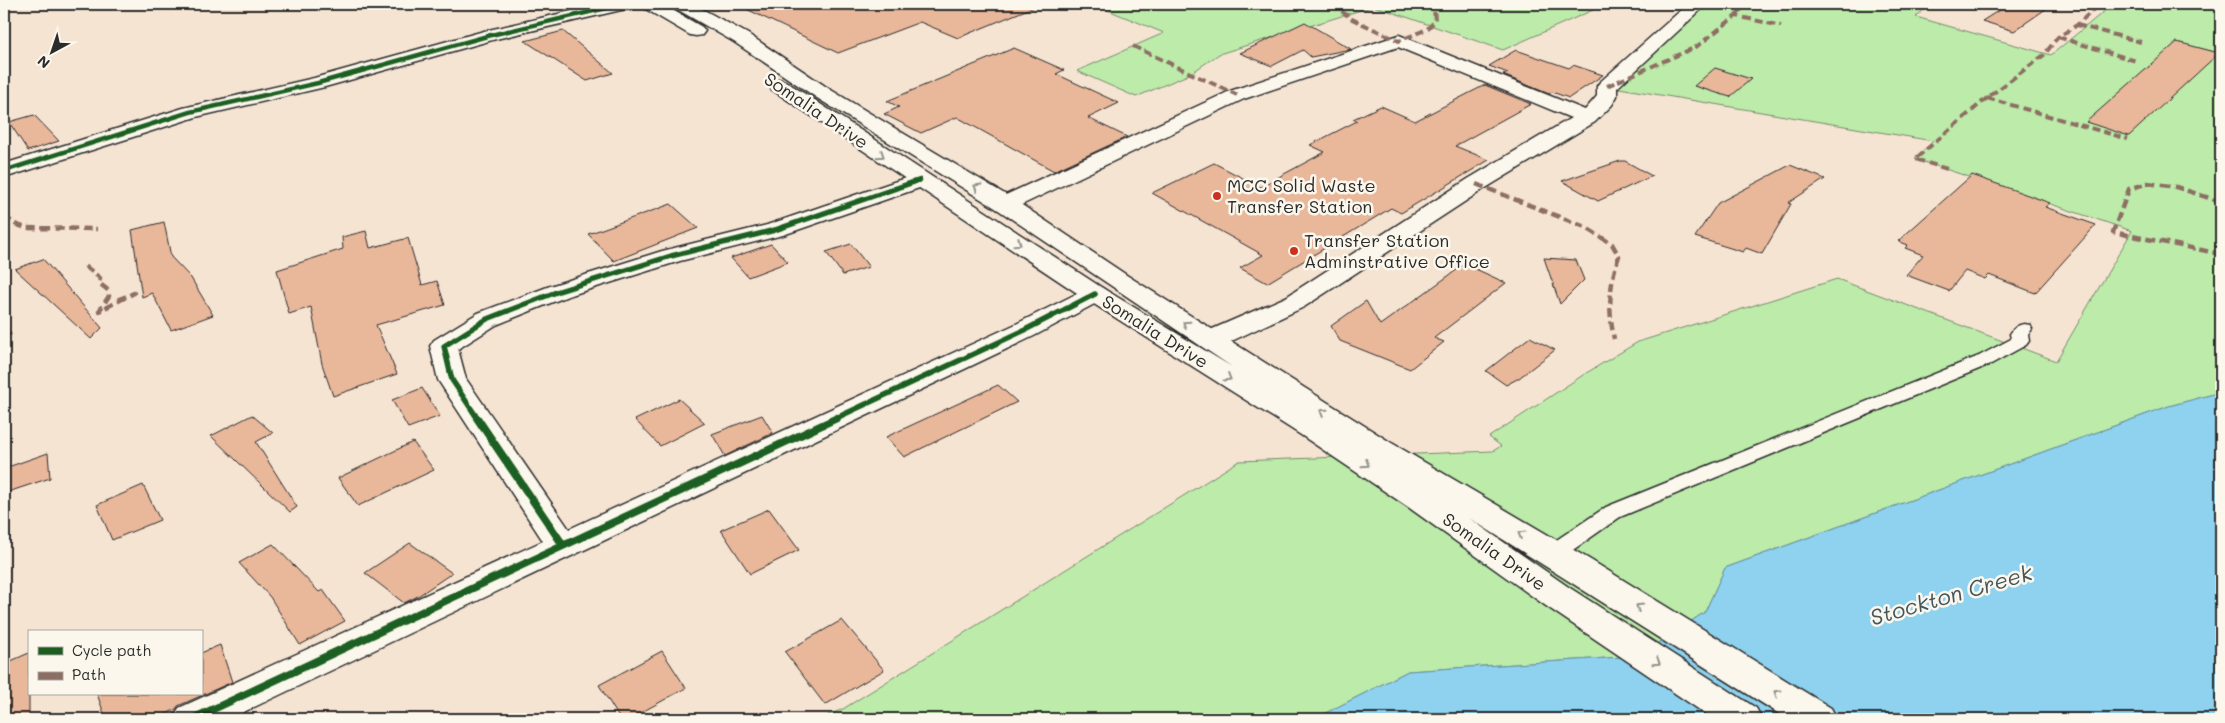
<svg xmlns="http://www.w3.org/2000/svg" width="2225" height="723" viewBox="0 0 2225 723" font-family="Mali,sans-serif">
	<rect width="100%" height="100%" fill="#f6e4d3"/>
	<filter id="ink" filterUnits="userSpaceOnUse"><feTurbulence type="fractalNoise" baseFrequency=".02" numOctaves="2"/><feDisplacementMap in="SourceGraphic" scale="10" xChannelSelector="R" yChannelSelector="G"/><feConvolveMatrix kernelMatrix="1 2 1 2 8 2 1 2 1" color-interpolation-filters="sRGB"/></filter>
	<g filter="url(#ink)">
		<!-- green -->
		<path fill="#bcebaa" stroke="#748b6a" d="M 1093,4 L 1590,4 L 1593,10 L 1503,50 L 1374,6 L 1219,54 L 1190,74 L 1136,97 L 1077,71 L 1164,33 Z
			M 1698,4 L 1736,4 L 1772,8 L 1783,4 L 1830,4 L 1846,7 L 1851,4 L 1930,4 L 1916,17 L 2051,55 L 2113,4 L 2221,4 L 2221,392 L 2169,406 L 1725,568 L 1705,612 L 1638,656 L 1408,671 L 1314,719 L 819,719 L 843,709 L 1239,461 L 1493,451 L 1501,446 L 1489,437 L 1583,375 L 1638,342 L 1837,279 L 2056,361 L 2132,231 L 1915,159 L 1933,141 L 1607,86 Z"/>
		<!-- water -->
		<path fill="#8ed2ef" stroke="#668fa1" d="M 2221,392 L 2221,719 L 1314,719 L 1408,671 L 1638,656 L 1705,612 L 1725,568 L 2169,406 Z"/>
		<!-- building -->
		<path fill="#e9b79a" stroke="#2b2b2b" d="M 736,4 L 1038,4 L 1038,5 L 958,38 L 920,22 L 838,53 Z
			M 2009,4 L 2053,4 L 2014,31 L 1982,21 Z
			M 1305,22 L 1351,49 L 1311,57 L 1303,50 L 1272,66 L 1240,53 Z
			M 563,31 L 613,73 L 587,81 L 525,41 Z
			M 2177,42 L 2219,53 L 2129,136 L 2086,122 Z
			M 1014,48 L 1064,70 L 1056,74 L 1119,103 L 1088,118 L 1127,137 L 1054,171 L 957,117 L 921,133 L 884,114 L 899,107 L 887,101 Z
			M 1516,50 L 1569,68 L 1573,65 L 1603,75 L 1569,98 L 1552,92 L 1549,94 L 1503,75 L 1508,73 L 1489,66 Z
			M 1715,68 L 1751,79 L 1730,97 L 1694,86 Z
			M 1485,85 L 1531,104 L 1455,146 L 1489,160 L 1401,213 L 1391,208 L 1267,283 L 1240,268 L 1263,255 L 1152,193 L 1214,163 L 1260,187 L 1325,152 L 1310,145 L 1357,121 L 1353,119 L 1381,106 L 1415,121 Z
			M 34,115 L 59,141 L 28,151 L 9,122 Z
			M 1620,161 L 1625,161 L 1652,176 L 1598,201 L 1562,181 Z
			M 1790,165 L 1825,179 L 1788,203 L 1791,204 L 1762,254 L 1746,248 L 1743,252 L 1695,237 L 1718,203 Z
			M 1972,175 L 2050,203 L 2045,207 L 2096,225 L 2035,293 L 1989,275 L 1985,279 L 1965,271 L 1949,291 L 1906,275 L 1923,255 L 1905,248 L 1908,245 L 1898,241 Z
			M 671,204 L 698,228 L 614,261 L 588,234 Z
			M 164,222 L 171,257 L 191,278 L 213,315 L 171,330 L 152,293 L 142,297 L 132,230 Z
			M 366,231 L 370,248 L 408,238 L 422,285 L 437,281 L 445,305 L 376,325 L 397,374 L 333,396 L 322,364 L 311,307 L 289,314 L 277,270 L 343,249 L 342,237 Z
			M 771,244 L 788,262 L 748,277 L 731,258 Z
			M 851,244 L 869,267 L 843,275 L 826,252 Z
			M 1544,258 L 1576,260 L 1584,280 L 1560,304 Z
			M 43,259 L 102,328 L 91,339 L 15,269 Z
			M 1465,264 L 1506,283 L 1434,338 L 1444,342 L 1410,369 L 1340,341 L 1331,326 L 1366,301 L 1380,325 Z
			M 1530,337 L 1555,350 L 1519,378 L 1506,385 L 1486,371 Z
			M 998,385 L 1017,402 L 904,457 L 886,437 Z
			M 422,388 L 440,416 L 408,428 L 392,400 Z
			M 679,399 L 705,423 L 660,446 L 635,420 Z
			M 252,415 L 273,433 L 256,442 L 297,507 L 290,512 L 211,436 Z
			M 762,415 L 773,433 L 725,456 L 712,434 Z
			M 413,442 L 434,470 L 358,506 L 338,478 Z
			M 48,453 L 50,478 L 5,493 L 5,468 Z
			M 143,485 L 160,520 L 112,540 L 97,505 Z
			M 769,509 L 799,550 L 750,574 L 721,530 Z
			M 410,543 L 452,573 L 418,596 L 404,603 L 365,573 Z
			M 273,544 L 319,592 L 323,590 L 345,621 L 300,645 L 270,597 L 239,563 Z
			M 842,620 L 884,670 L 825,705 L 785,652 Z
			M 220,645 L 232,682 L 178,706 L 176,709 L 157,719 L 106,719 L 97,694 L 201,694 L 201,653 Z
			M 662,651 L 686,688 L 629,719 L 620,719 L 599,685 Z
			M 29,653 L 29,719 L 4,719 L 4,664 Z"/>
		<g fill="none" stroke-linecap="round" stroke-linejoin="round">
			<!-- service casing -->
			<g stroke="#2b2b2b" stroke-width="3">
				<path id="service" d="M 2024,324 L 2030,325 L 2032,329 L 2028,335 L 2029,341 L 2026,345 L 1991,364 L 1620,517 L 1560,559 L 1553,561 L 1546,559 L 1543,553 L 1546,547 L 1606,507 L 1979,356 L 2011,339 L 2010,334 C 2014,328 2017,325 2024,324 Z"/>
			</g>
			<!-- minor casing -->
			<g stroke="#2b2b2b" stroke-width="3">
				<path id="minor" d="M 602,4 L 633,4 L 630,8 L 496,39 L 325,87 L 196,117 L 4,178 L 4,164 L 183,108 L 314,78 L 484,31 Z
					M 1688,4 L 1707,4 L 1617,88 L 1617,96 L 1612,105 L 1595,122 L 1484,189 L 1304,307 L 1221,346 L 1211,348 L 1201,346 L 1198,340 L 1201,334 L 1286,297 L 1468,179 L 1571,118 L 1398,47 L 1244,99 L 1013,209 L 1005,211 L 997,209 L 993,204 L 997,199 L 1230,91 L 1399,35 L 1585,110 L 1597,96 L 1597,86 L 1600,82 Z
					M 920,173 L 928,175 L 931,180 L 928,185 L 783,235 L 680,261 L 568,296 L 496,325 L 458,349 L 466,379 L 569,529 L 1016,324 L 1086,289 L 1095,286 L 1104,289 L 1108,294 L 1104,299 L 1034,336 L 229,719 L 173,719 L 179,708 L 543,541 L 438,380 L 430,346 L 434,340 L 478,313 L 550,286 L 662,251 L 767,225 Z"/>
			</g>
			<!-- primary casing -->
			<g stroke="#2b2b2b" stroke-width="3">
				<path id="primary" d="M 641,4 L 662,4 L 702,27 L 705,31 L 702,35 L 696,36 L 690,35 L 644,8 Z
					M 672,4 L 693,4 L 748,34 L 831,90 L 1013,199 L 1128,276 L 1390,442 L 1589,559 L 1831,708 L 1837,719 L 1787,719 L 1469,518 L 1570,588 L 1756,708 L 1762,719 L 1713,719 L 1546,606 L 1408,507 L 1301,435 L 1086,299 L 771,89 L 768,85 L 771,81 L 778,79 L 785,81 L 1104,289 L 1232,367 L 997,209 L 817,98 L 734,42 L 675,8 Z"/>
			</g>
			<!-- service -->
			<use href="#service" fill="#fbf7ec" fill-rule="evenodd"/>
			<!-- minor -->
			<use href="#minor" fill="#fbf7ec" fill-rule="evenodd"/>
			<!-- primary -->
			<use href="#primary" fill="#fbf7ec" fill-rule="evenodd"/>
			<!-- quiet-far1 -->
			<path stroke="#8d6e63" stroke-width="4" stroke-dasharray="8 4" stroke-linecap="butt" d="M 1332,4 L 1352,19 L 1399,41 L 1427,29 L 1435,21 L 1434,7 L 1431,4
				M 1736,16 L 1745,4
				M 2077,25 L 2141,42
				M 2058,37 L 2136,61
				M 1133,46 L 1237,95
				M 1607,86 L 1696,47 L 1736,16 L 1781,26
				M 1987,98 L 2128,139
				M 1947,169 L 1915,159 L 1987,98 L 2044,55 L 2058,37 L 2077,25 L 2099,4
				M 2147,183 L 2150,183"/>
			<!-- quiet -->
			<path stroke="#8d6e63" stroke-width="4.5" stroke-dasharray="9 4.5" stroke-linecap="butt" d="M 1476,184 L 1585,227 L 1612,244 L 1619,256 C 1609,285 1608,309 1614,339
				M 2221,202 L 2176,187 L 2148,183 L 2129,189 L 2113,232 L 2221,254
				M 4,216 L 15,224 L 26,228 L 97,229
				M 85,266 L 100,278 L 99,283 L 109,291 L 109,296 L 99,311 L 134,293 L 117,300
				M 4,336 L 11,333"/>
			<!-- cycleway-far2 casing -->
			<g stroke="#fbf7ec" stroke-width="7">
				<path id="cycleway-far2" d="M 4,171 L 190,112 L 318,83 L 491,35 L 624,4
					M 911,183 L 920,180"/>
			</g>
			<!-- cycleway-far1 casing -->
			<g stroke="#fbf7ec" stroke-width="9">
				<path id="cycleway-far1" d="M 478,419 L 452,380 L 444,346 L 487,319 L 559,291 L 671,256 L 775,230 L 914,182
					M 834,419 L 1025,330 L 1095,294"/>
			</g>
			<!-- cycleway casing -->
			<g stroke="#fbf7ec" stroke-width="11">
				<path id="cycleway" d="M 477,418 L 563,545
					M 192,719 L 837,418"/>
			</g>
			<!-- cycleway-far2 -->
			<use href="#cycleway-far2" stroke="#1b5e20" stroke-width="4.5"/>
			<!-- cycleway-far1 -->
			<use href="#cycleway-far1" stroke="#1b5e20" stroke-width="5.5"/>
			<!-- cycleway -->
			<use href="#cycleway" stroke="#1b5e20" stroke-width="8"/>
		</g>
		<!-- one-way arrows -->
		<defs><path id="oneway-chevron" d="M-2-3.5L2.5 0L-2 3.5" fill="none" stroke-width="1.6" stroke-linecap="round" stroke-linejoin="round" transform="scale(1.25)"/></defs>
		<g stroke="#93918c">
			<use href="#oneway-chevron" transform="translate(881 155) rotate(33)"/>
			<use href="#oneway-chevron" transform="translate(977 187) rotate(-149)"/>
			<use href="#oneway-chevron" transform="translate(1018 243) rotate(34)"/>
			<use href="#oneway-chevron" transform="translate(1186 324) rotate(-147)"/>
			<use href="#oneway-chevron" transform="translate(1228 378) rotate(31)"/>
			<use href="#oneway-chevron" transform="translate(1323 412) rotate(-147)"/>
			<use href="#oneway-chevron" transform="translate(1366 464) rotate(33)"/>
			<use href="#oneway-chevron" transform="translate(1521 534) rotate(-149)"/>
			<use href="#oneway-chevron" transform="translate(1639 607) rotate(-148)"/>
			<use href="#oneway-chevron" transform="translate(1657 662) rotate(33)"/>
			<use href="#oneway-chevron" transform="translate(1777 693) rotate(-148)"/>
		</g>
	</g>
	<!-- markers -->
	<g fill="#c8321e" stroke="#fbf7ec" stroke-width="2">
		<circle cx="1217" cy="196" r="5"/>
		<circle cx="1294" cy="251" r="5"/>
	</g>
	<g text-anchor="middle" stroke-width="5" stroke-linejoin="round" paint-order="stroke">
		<!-- street labels -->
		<g font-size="18" fill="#2b2b2b" stroke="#fbf7ec">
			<text transform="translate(816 111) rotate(34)" y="6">Somalia Drive</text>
			<text transform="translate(1155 332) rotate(32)" y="6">Somalia Drive</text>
			<text transform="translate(1494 552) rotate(35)" y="6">Somalia Drive</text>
		</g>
		<!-- poi labels -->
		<g font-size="18" fill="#2b2b2b" stroke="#fbf7ec" text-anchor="start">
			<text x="1227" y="192">MCC Solid Waste<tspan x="1227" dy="21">Transfer Station</tspan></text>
			<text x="1304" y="247">Transfer Station<tspan x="1304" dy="21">Adminstrative Office</tspan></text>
		</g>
		<!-- near-water labels -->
		<g font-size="22" font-style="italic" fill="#44555c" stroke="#fbf7ec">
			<text transform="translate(1951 595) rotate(-16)" y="8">Stockton Creek</text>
		</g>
	</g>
	<!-- margin -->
	<rect width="2225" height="723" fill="none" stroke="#fbf7ec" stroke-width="20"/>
	<rect x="10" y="10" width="2205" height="703" fill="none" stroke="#2b2b2b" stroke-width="2" filter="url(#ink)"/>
	<!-- legend -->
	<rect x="28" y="630" width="175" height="65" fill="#fbf7ec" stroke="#a8a59f"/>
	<rect x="38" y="647" width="25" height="8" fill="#1b5e20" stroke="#a8a59f"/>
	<text x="72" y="656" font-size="15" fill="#2b2b2b">Cycle path</text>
	<rect x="38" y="672" width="25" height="8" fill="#8d6e63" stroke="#a8a59f"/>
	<text x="72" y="680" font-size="15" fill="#2b2b2b">Path</text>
	<!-- north arrow -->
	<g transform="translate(52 52) rotate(220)" stroke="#fbf7ec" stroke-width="4" paint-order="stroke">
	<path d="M0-4L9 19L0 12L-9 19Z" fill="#2b2b2b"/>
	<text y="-8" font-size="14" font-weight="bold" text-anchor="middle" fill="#2b2b2b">N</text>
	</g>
</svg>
